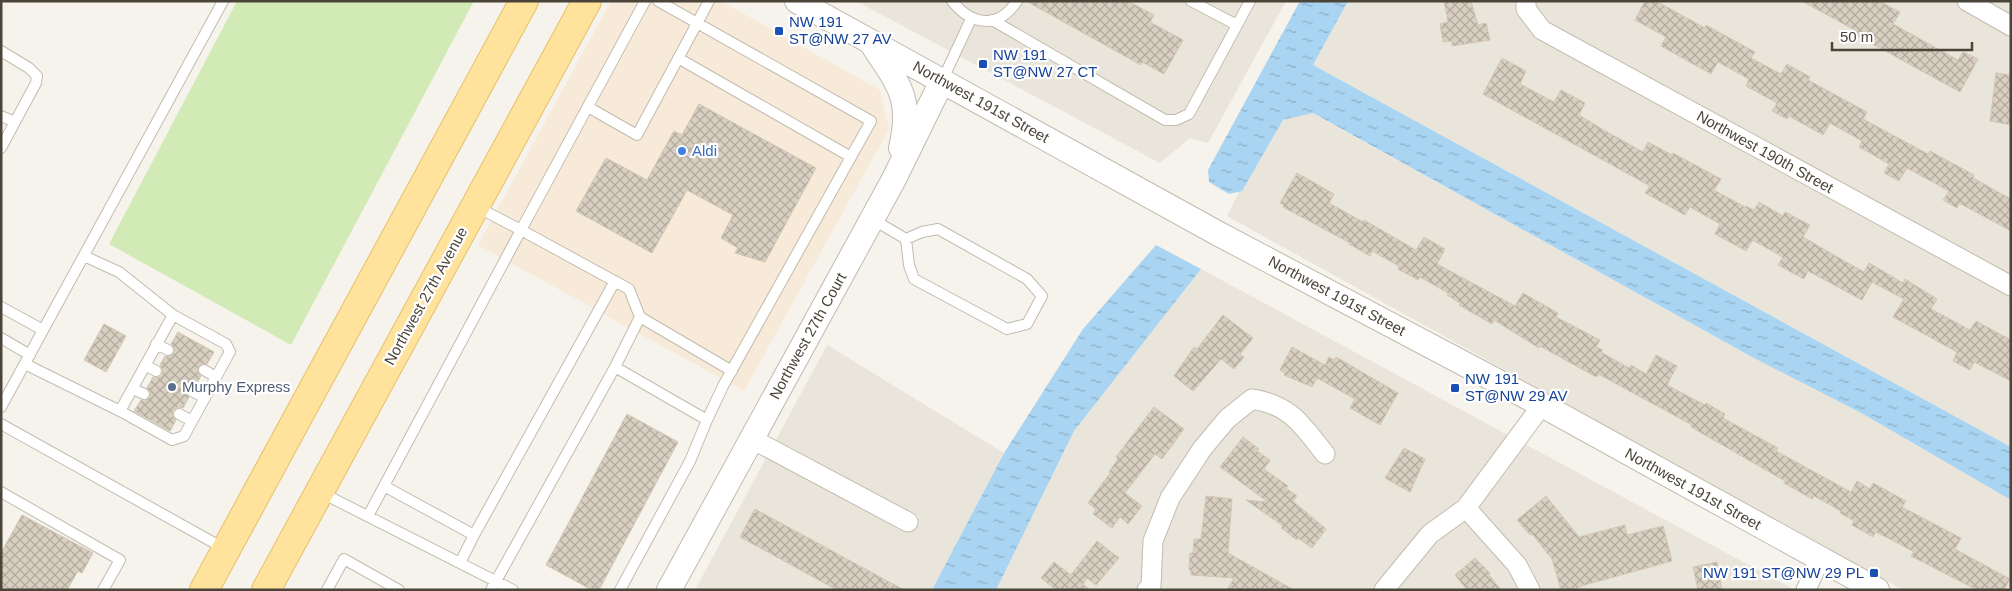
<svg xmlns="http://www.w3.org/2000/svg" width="2012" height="591" viewBox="0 0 2012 591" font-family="Arial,sans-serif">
	<defs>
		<pattern id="water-ripples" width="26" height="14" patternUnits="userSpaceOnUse" patternTransform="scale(1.25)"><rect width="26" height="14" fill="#a9d4f2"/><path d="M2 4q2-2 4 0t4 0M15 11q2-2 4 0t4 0" fill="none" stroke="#8caec5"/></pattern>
		<pattern id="building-cross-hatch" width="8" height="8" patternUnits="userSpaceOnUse" patternTransform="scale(1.25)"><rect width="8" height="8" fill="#d8cfc1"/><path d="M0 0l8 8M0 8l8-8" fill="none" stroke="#b1aa9e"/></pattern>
	</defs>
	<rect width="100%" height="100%" fill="#f6f3ec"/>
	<!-- residential -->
	<path fill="#eae5da" d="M 856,1 L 1286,1 L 1208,143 L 1190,138 L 1160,163 Z
		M 1348,1 L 2011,1 L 2011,447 L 1313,65 Z
		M 1312,113 L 1752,357 L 1863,414 L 2011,500 L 2011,590 L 1903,590 L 1227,216 L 1239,192 L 1242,190 L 1283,120 Z
		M 1201,269 L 1795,590 L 996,590 L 1074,431 Z
		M 827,345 L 1004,453 L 932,590 L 695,590 Z"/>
	<!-- commercial -->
	<path fill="#f7ead8" d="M 611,1 L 721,1 L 880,90 L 889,129 L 744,391 L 478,245 Z"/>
	<!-- green -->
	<path fill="#d2eab5" d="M 237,1 L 474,1 L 291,345 L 109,244 Z"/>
	<!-- water -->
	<path fill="url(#water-ripples)" d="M 1300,1 L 1348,1 L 1313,65 L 2011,447 L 2011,500 L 1863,414 L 1752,357 L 1313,113 L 1283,120 L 1242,191 L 1229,194 L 1209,182 L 1208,170 Z
		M 1156,245 L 1201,269 L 1074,431 L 996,590 L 932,590 L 1004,453 L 1083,329 Z"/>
	<!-- building -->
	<path fill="url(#building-cross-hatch)" stroke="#d3c7b4" d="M 1026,1 L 1128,1 L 1154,15 L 1150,22 L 1183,40 L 1164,74 L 1142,62 L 1141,65 Z
		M 1444,1 L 1471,1 L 1478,25 L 1486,23 L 1490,40 L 1452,46 L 1452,41 L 1443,42 L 1440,24 L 1448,22 Z
		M 1645,1 L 1656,1 L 1705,28 L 1706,25 L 1755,52 L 1751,58 L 1781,74 L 1787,64 L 1810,77 L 1808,80 L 1867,112 L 1863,119 L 1928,154 L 1930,151 L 1974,175 L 1973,178 L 2011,199 L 2011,231 L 1959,203 L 1957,208 L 1943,200 L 1949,191 L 1907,168 L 1899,181 L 1884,173 L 1889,164 L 1859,147 L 1862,141 L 1830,123 L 1823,135 L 1789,116 L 1787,119 L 1772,111 L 1777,103 L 1746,86 L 1749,79 L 1718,62 L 1711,74 L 1661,46 L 1666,37 L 1635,20 Z
		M 1802,1 L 1879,1 L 1900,12 L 1893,24 L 1958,60 L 1963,52 L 1978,59 L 1960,92 L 1856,35 L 1858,32 Z
		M 1502,58 L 1526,71 L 1520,84 L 1554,102 L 1561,90 L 1585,103 L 1579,115 L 1602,129 L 1643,152 L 1648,142 L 1672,155 L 1673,153 L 1721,179 L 1714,190 L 1745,207 L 1746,206 L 1754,210 L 1759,202 L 1783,216 L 1785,212 L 1810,225 L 1803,237 L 1827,251 L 1864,272 L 1869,263 L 1903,283 L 1905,279 L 1937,299 L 1931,309 L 1970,330 L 1976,321 L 2011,340 L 2011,381 L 1974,362 L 1970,370 L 1953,361 L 1957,352 L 1893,317 L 1904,299 L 1872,282 L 1862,300 L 1808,271 L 1804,279 L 1778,265 L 1783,257 L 1754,241 L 1752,241 L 1746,251 L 1715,234 L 1720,224 L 1690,207 L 1685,215 L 1645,193 L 1650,186 L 1483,94 Z
		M 1996,73 L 2011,75 L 2011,125 L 1990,121 Z
		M 699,104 L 816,168 L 765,262 L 735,253 L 738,248 L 721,238 L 733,215 L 687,190 L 652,253 L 576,211 L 606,158 L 647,180 L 674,131 L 682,135 Z
		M 1297,173 L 1334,194 L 1329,203 L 1363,222 L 1364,220 L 1416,250 L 1424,237 L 1445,249 L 1437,264 L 1515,306 L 1523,293 L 1558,313 L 1556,317 L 1600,340 L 1596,347 L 1603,350 L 1601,352 L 1629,368 L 1631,365 L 1646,374 L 1656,355 L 1677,366 L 1667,385 L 1705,405 L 1706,403 L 1725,414 L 1723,418 L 1778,448 L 1776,451 L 1851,492 L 1857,481 L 1870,489 L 1873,483 L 1906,501 L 1902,507 L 1961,538 L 1955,549 L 2010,579 L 2004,590 L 1977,590 L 1911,556 L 1914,552 L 1886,537 L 1876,532 L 1873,537 L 1852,525 L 1854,521 L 1840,513 L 1841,511 L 1814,496 L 1812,499 L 1784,483 L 1785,481 L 1691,427 L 1692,425 L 1600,375 L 1598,375 L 1596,377 L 1540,346 L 1539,348 L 1494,320 L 1492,324 L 1459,305 L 1460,303 L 1447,295 L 1448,293 L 1420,277 L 1418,280 L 1398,269 L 1399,266 L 1372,251 L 1370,256 L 1349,244 L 1350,243 L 1283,207 L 1284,205 L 1280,203 Z
		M 1223,315 L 1253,338 L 1240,354 L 1244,357 L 1234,369 L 1221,359 L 1193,391 L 1174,376 L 1194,347 L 1197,349 Z
		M 104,324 L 126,336 L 106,372 L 84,360 Z
		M 178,332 L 214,352 L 207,364 L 201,364 L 198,367 L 198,373 L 201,376 L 196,385 L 191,384 L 186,387 L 185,392 L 189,397 L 183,408 L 178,407 L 173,410 L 172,415 L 176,420 L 170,431 L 134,411 L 141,400 L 145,401 L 150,397 L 151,393 L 147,388 L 153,377 L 157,378 L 162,375 L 163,370 L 160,365 L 165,356 L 169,357 L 174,353 L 175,349 L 171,344 Z
		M 1292,347 L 1325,365 L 1329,357 L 1334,360 L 1336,357 L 1398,393 L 1380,425 L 1350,408 L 1355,399 L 1317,378 L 1312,387 L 1284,375 L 1285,373 L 1280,370 Z
		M 1154,407 L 1184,429 L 1162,459 L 1155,454 L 1125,493 L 1142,506 L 1128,524 L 1120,517 L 1112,528 L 1093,514 L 1096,509 L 1088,503 L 1110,473 L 1109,472 L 1118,459 L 1116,457 Z
		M 627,414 L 678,442 L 599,590 L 592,590 L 546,565 Z
		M 1243,437 L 1259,449 L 1257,451 L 1270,460 L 1264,469 L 1288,486 L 1286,488 L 1297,496 L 1293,501 L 1326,529 L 1312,548 L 1298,538 L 1297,540 L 1281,528 L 1283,526 L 1246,500 L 1268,502 L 1220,467 Z
		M 1404,448 L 1425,459 L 1410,492 L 1385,478 Z
		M 1206,496 L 1232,499 L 1228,553 L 1294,590 L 1227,590 L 1234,578 L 1191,575 L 1191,570 L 1189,570 L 1190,553 L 1193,553 L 1194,539 L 1201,539 Z
		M 1546,496 L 1579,537 L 1625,525 L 1627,535 L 1663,526 L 1672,561 L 1581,586 L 1581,587 L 1572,590 L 1561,590 L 1552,559 L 1532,534 L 1530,535 L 1517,520 Z
		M 755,509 L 904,590 L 837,590 L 740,537 Z
		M 22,515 L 93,553 L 82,573 L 78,571 L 67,590 L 1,590 L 1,553 Z
		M 1097,541 L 1119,558 L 1096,585 L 1087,578 L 1083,584 L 1090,590 L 1056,590 L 1041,578 L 1054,562 L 1071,575 Z
		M 1475,558 L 1490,573 L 1489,575 L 1501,590 L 1467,590 L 1455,575 Z
		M 1717,562 L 1722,590 L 1698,590 L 1693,567 Z"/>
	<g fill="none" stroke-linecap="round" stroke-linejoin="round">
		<!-- service casing -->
		<g stroke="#c2bbae" stroke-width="12">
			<path id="service" d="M 658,1 L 871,121 L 723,386 L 707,420
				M 952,1 C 971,25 998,30 1017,1
				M 1191,1 L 1237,25
				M 992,20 L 1165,120 L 1176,120 L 1189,114 L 1250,1
				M 1,51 L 29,68 L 37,76 L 36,83 L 1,148
				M 678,58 L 851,157
				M 942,81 L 971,19
				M 588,107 L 637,135 L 709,1
				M 1,116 L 15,122
				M 475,206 L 521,230 L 645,1
				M 872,219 L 906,239
				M 938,229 L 1027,279 L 1042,296 L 1027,324 L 1007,329 L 914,279 L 909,265 L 906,239 L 922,232 Z
				M 1,307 L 43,330
				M 1,338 L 30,355
				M 156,344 L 168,350
				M 25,364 L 120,411 L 173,315 L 119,272 L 84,256
				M 145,365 L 156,371
				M 615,367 L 640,317 L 732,371
				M 204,370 L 216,377
				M 133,389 L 144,394
				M 192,391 L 205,398
				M 1,407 L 223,1
				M 120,411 L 172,440 L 184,436 L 227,357 L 230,352 L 226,344 L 173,315
				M 179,414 L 192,421
				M 1,424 L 225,549
				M 1,492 L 120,560 L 103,590
				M 320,492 L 513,590
				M 368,516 L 384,486
				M 474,535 L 615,281
				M 460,563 L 474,535 L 384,486 L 521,230 L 629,289 L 640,317
				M 327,590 L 344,559 L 399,590
				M 491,590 L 615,367 L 707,420 L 690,461 L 620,590"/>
		</g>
		<!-- minor casing -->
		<g stroke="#c2bbae" stroke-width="21">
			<path id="minor" d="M 1526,1 L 1526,9 L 1542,30 L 2011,286
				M 1967,1 L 2011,26
				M 752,439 L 908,522
				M 1466,508 L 1517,565 L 1530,590
				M 1147,590 L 1151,586 L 1153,541 L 1170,498 L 1202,449 L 1227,419 L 1252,399 C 1291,405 1302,425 1325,454
				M 1384,590 L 1430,534 L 1466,508 L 1542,405
				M 1806,590 L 1820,558"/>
		</g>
		<!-- tertiary casing -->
		<g stroke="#c2bbae" stroke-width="26">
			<path id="tertiary" d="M 797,1 L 1217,233 L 1542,405 L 1877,590
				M 872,44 C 898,84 913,97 901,148
				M 669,590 L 894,179 L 942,81"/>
		</g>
		<!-- primary casing -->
		<g stroke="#e6c16a" stroke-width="30">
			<path id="primary" d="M 204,590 L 524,1
				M 266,590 L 587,1"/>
		</g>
		<!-- service -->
		<use href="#service" stroke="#fff" stroke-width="10"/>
		<!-- minor -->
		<use href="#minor" stroke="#fff" stroke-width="19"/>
		<!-- tertiary -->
		<use href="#tertiary" stroke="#fff" stroke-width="24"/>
		<!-- primary -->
		<use href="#primary" stroke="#ffe39c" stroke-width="28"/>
	</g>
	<!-- markers -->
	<g fill="#1a4fb4" stroke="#fff" stroke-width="2">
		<rect x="774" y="26" width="10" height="10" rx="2.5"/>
		<rect x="978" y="59" width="10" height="10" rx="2.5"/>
		<rect x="1450" y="383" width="10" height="10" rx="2.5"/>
		<rect x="1869" y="568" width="10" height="10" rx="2.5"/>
	</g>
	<circle fill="#3f7fe0" stroke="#fff" stroke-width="2" cx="682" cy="151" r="5"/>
	<circle fill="#5c6f8a" stroke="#fff" stroke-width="2" cx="172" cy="387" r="5"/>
	<g text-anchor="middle" stroke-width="4.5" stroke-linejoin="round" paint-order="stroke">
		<!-- transit labels -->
		<g font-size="15" fill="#164399" stroke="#fff" text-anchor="start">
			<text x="789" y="27">NW 191<tspan x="789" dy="17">ST@NW 27 AV</tspan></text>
			<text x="993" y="60">NW 191<tspan x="993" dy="17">ST@NW 27 CT</tspan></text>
			<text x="1465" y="384">NW 191<tspan x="1465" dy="17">ST@NW 29 AV</tspan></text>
			<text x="1864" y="578" text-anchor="end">NW 191 ST@NW 29 PL</text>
		</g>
		<!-- street labels -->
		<g font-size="15" fill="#4b4439" stroke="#fff">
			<text transform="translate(981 102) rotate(29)" y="5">Northwest 191st Street</text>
			<text transform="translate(1765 152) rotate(29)" y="5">Northwest 190th Street</text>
			<text transform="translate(426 296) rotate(-61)" y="5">Northwest 27th Avenue</text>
			<text transform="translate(1337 296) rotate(28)" y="5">Northwest 191st Street</text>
			<text transform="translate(808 336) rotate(-61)" y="5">Northwest 27th Court</text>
			<text transform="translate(1693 489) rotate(29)" y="5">Northwest 191st Street</text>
		</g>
		<!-- shop labels -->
		<g font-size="15" fill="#366cbe" stroke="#fff" text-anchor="start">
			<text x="692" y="156">Aldi</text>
		</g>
		<!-- service labels -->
		<g font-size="15" fill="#4e5e75" stroke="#fff" text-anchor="start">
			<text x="182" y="392">Murphy Express</text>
		</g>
	</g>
	<!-- border -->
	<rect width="2012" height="591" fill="none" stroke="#4b4439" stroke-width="5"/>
	<!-- scale -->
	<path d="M1832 42v8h140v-8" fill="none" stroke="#4b4439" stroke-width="2.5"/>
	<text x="1840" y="42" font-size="15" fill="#4b4439" stroke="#ffffff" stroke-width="4" paint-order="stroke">50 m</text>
</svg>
